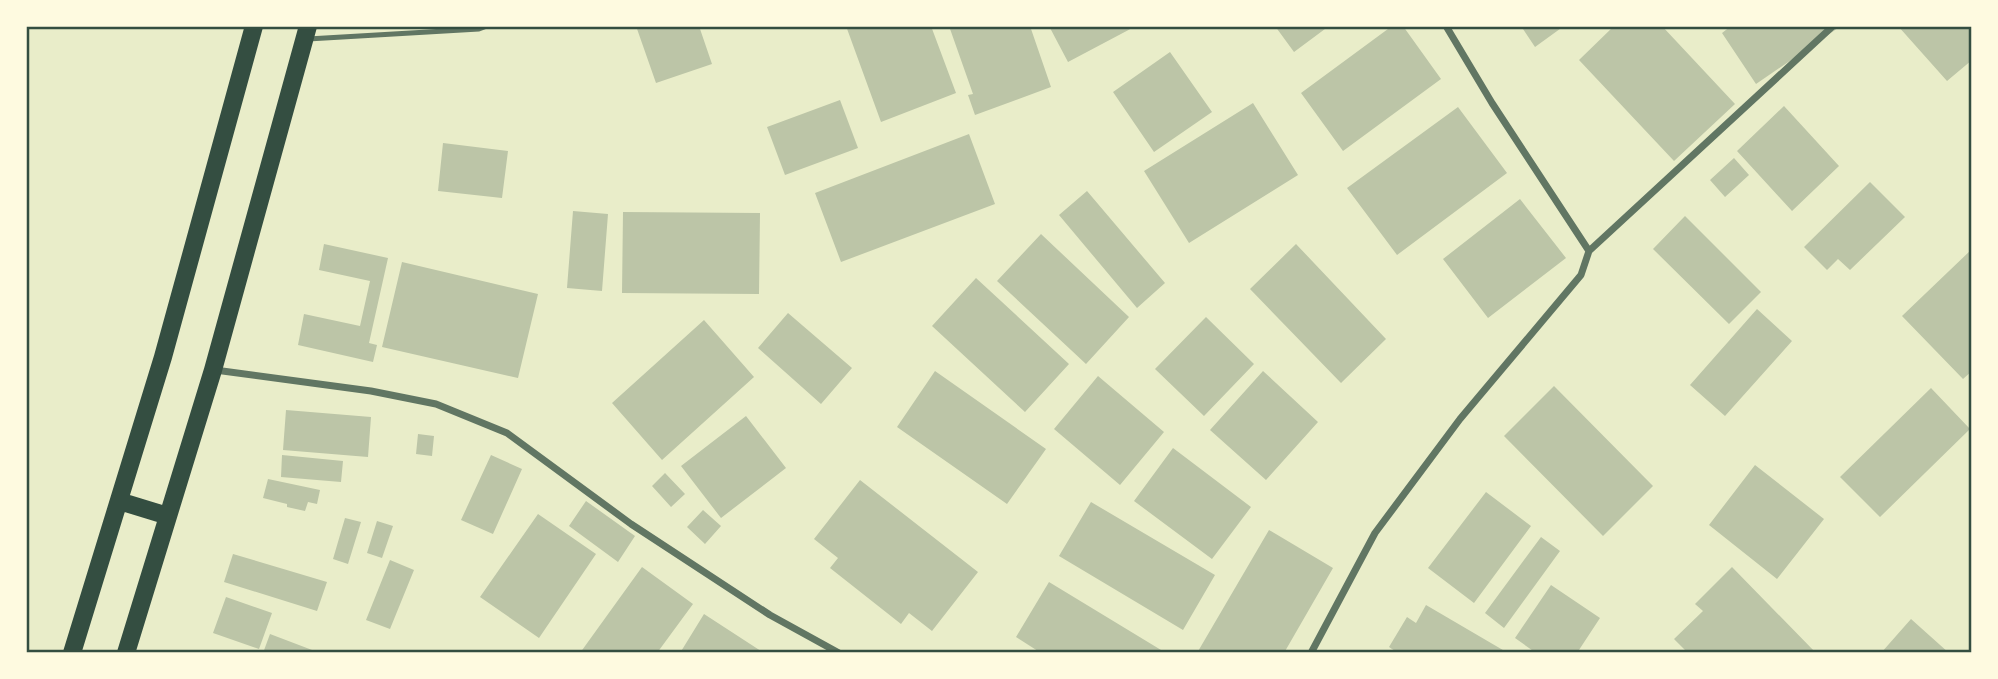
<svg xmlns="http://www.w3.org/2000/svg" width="1998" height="679" viewBox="0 0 1998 679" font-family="Rubik,sans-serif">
	<rect width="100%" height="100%" fill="#e9edc9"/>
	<!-- building -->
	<path fill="#bcc5a7" d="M 636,26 L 699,26 L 712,64 L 656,83 Z
		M 846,26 L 931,26 L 956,93 L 881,122 Z
		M 949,26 L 1030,26 L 1051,87 L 975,115 L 968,95 L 973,94 Z
		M 1049,26 L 1136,26 L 1068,62 Z
		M 1275,26 L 1329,26 L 1294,52 Z
		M 1392,26 L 1403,26 L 1441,79 L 1343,151 L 1301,93 Z
		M 1521,26 L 1564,26 L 1535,47 Z
		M 1614,26 L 1662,26 L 1735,104 L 1674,161 L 1579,60 Z
		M 1731,26 L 1841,26 L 1756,84 L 1722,33 Z
		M 1898,26 L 1972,26 L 1972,60 L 1947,81 Z
		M 1170,52 L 1212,112 L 1154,152 L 1113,92 Z
		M 840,100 L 858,148 L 785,175 L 767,127 Z
		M 1253,103 L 1298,175 L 1189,243 L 1144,171 Z
		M 1784,106 L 1839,166 L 1792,211 L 1737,151 Z
		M 1458,107 L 1507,173 L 1397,255 L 1347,188 Z
		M 969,134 L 995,204 L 841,262 L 815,193 Z
		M 443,143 L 508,151 L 502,198 L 438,191 Z
		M 1734,158 L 1749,175 L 1725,197 L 1710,180 Z
		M 1870,182 L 1905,217 L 1850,270 L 1838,259 L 1827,270 L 1804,247 Z
		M 1087,191 L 1165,283 L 1137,308 L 1059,215 Z
		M 1520,199 L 1566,258 L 1488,318 L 1443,259 Z
		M 573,211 L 608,214 L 602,291 L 567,288 Z
		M 623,212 L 760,213 L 759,294 L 622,293 Z
		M 1685,216 L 1761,292 L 1729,324 L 1653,249 Z
		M 1041,234 L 1129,317 L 1086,364 L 997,281 Z
		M 324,244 L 388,258 L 369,343 L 377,345 L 373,362 L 298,345 L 304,314 L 360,326 L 370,281 L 319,270 Z
		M 1296,244 L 1386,339 L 1341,383 L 1250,289 Z
		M 1972,249 L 1972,371 L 1963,379 L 1902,316 Z
		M 402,262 L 538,294 L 518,378 L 382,347 Z
		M 976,278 L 1069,364 L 1025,412 L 932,326 Z
		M 1757,309 L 1792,341 L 1725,416 L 1690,385 Z
		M 788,313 L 852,368 L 821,404 L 758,348 Z
		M 1206,317 L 1254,364 L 1204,416 L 1155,369 Z
		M 704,320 L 754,377 L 662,460 L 612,403 Z
		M 935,371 L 1046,449 L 1007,504 L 897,427 Z
		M 1263,371 L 1318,422 L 1266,480 L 1210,430 Z
		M 1098,376 L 1164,432 L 1120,485 L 1054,429 Z
		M 1554,386 L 1653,486 L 1603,536 L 1504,436 Z
		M 1931,388 L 1970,429 L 1880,517 L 1840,477 Z
		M 286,410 L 371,417 L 368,457 L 283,450 Z
		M 746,416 L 786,468 L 721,518 L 681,466 Z
		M 418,434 L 434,436 L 432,456 L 416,454 Z
		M 1173,448 L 1251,507 L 1212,559 L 1134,501 Z
		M 282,455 L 343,461 L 341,482 L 281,477 Z
		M 491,455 L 522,469 L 493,534 L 461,520 Z
		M 1755,465 L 1824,519 L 1777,579 L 1709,525 Z
		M 665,473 L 685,494 L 671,507 L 652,486 Z
		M 268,479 L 320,490 L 317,504 L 308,502 L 305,511 L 287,507 L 287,504 L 263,498 Z
		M 860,480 L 978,572 L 932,631 L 909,613 L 901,624 L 830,568 L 838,558 L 814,539 Z
		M 1486,492 L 1531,526 L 1474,603 L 1428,568 Z
		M 586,501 L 635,536 L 618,562 L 569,526 Z
		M 1091,502 L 1215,575 L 1183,630 L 1059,556 Z
		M 703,510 L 721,526 L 705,544 L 687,527 Z
		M 538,514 L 596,554 L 539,638 L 480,597 Z
		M 345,518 L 361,522 L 348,564 L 333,559 Z
		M 377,521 L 393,526 L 382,558 L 367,553 Z
		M 1269,530 L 1333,568 L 1284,653 L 1197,653 Z
		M 1541,537 L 1560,551 L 1504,628 L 1485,613 Z
		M 233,554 L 327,582 L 317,611 L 224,582 Z
		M 390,560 L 414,570 L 390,629 L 366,620 Z
		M 642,567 L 693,604 L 657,653 L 580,653 Z
		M 1732,567 L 1816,653 L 1688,653 L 1674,639 L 1703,611 L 1695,604 Z
		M 1049,582 L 1166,653 L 1041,653 L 1016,637 Z
		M 1551,585 L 1600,618 L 1577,653 L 1536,653 L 1515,638 Z
		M 226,597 L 272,613 L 259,649 L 213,633 Z
		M 1426,605 L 1508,653 L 1398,653 L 1389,647 L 1407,617 L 1416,623 Z
		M 704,614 L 764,653 L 680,653 Z
		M 1911,619 L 1949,653 L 1881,653 Z
		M 270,634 L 320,653 L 263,653 Z"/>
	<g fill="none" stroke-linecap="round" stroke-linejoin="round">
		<!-- service -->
		<path stroke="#617663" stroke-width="5" d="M 308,39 L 479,29 L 487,26"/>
		<!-- minor -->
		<path stroke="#617663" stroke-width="7" d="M 1589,251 L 1833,26
			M 215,370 L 371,391 L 436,404 L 507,433 L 631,524 L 770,615 L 839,653
			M 1311,653 L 1375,533 L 1460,419 L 1581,275 L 1589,251 L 1492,103 L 1446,26"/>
		<!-- primary -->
		<path stroke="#344e41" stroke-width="18" d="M 119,501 L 168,516
			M 72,653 L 163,357 L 254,26
			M 126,653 L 213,370 L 308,26"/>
	</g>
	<!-- border -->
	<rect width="1998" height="679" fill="none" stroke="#fefae0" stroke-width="56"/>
	<rect x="28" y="28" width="1942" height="623" fill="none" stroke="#344e41" stroke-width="2.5"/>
</svg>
